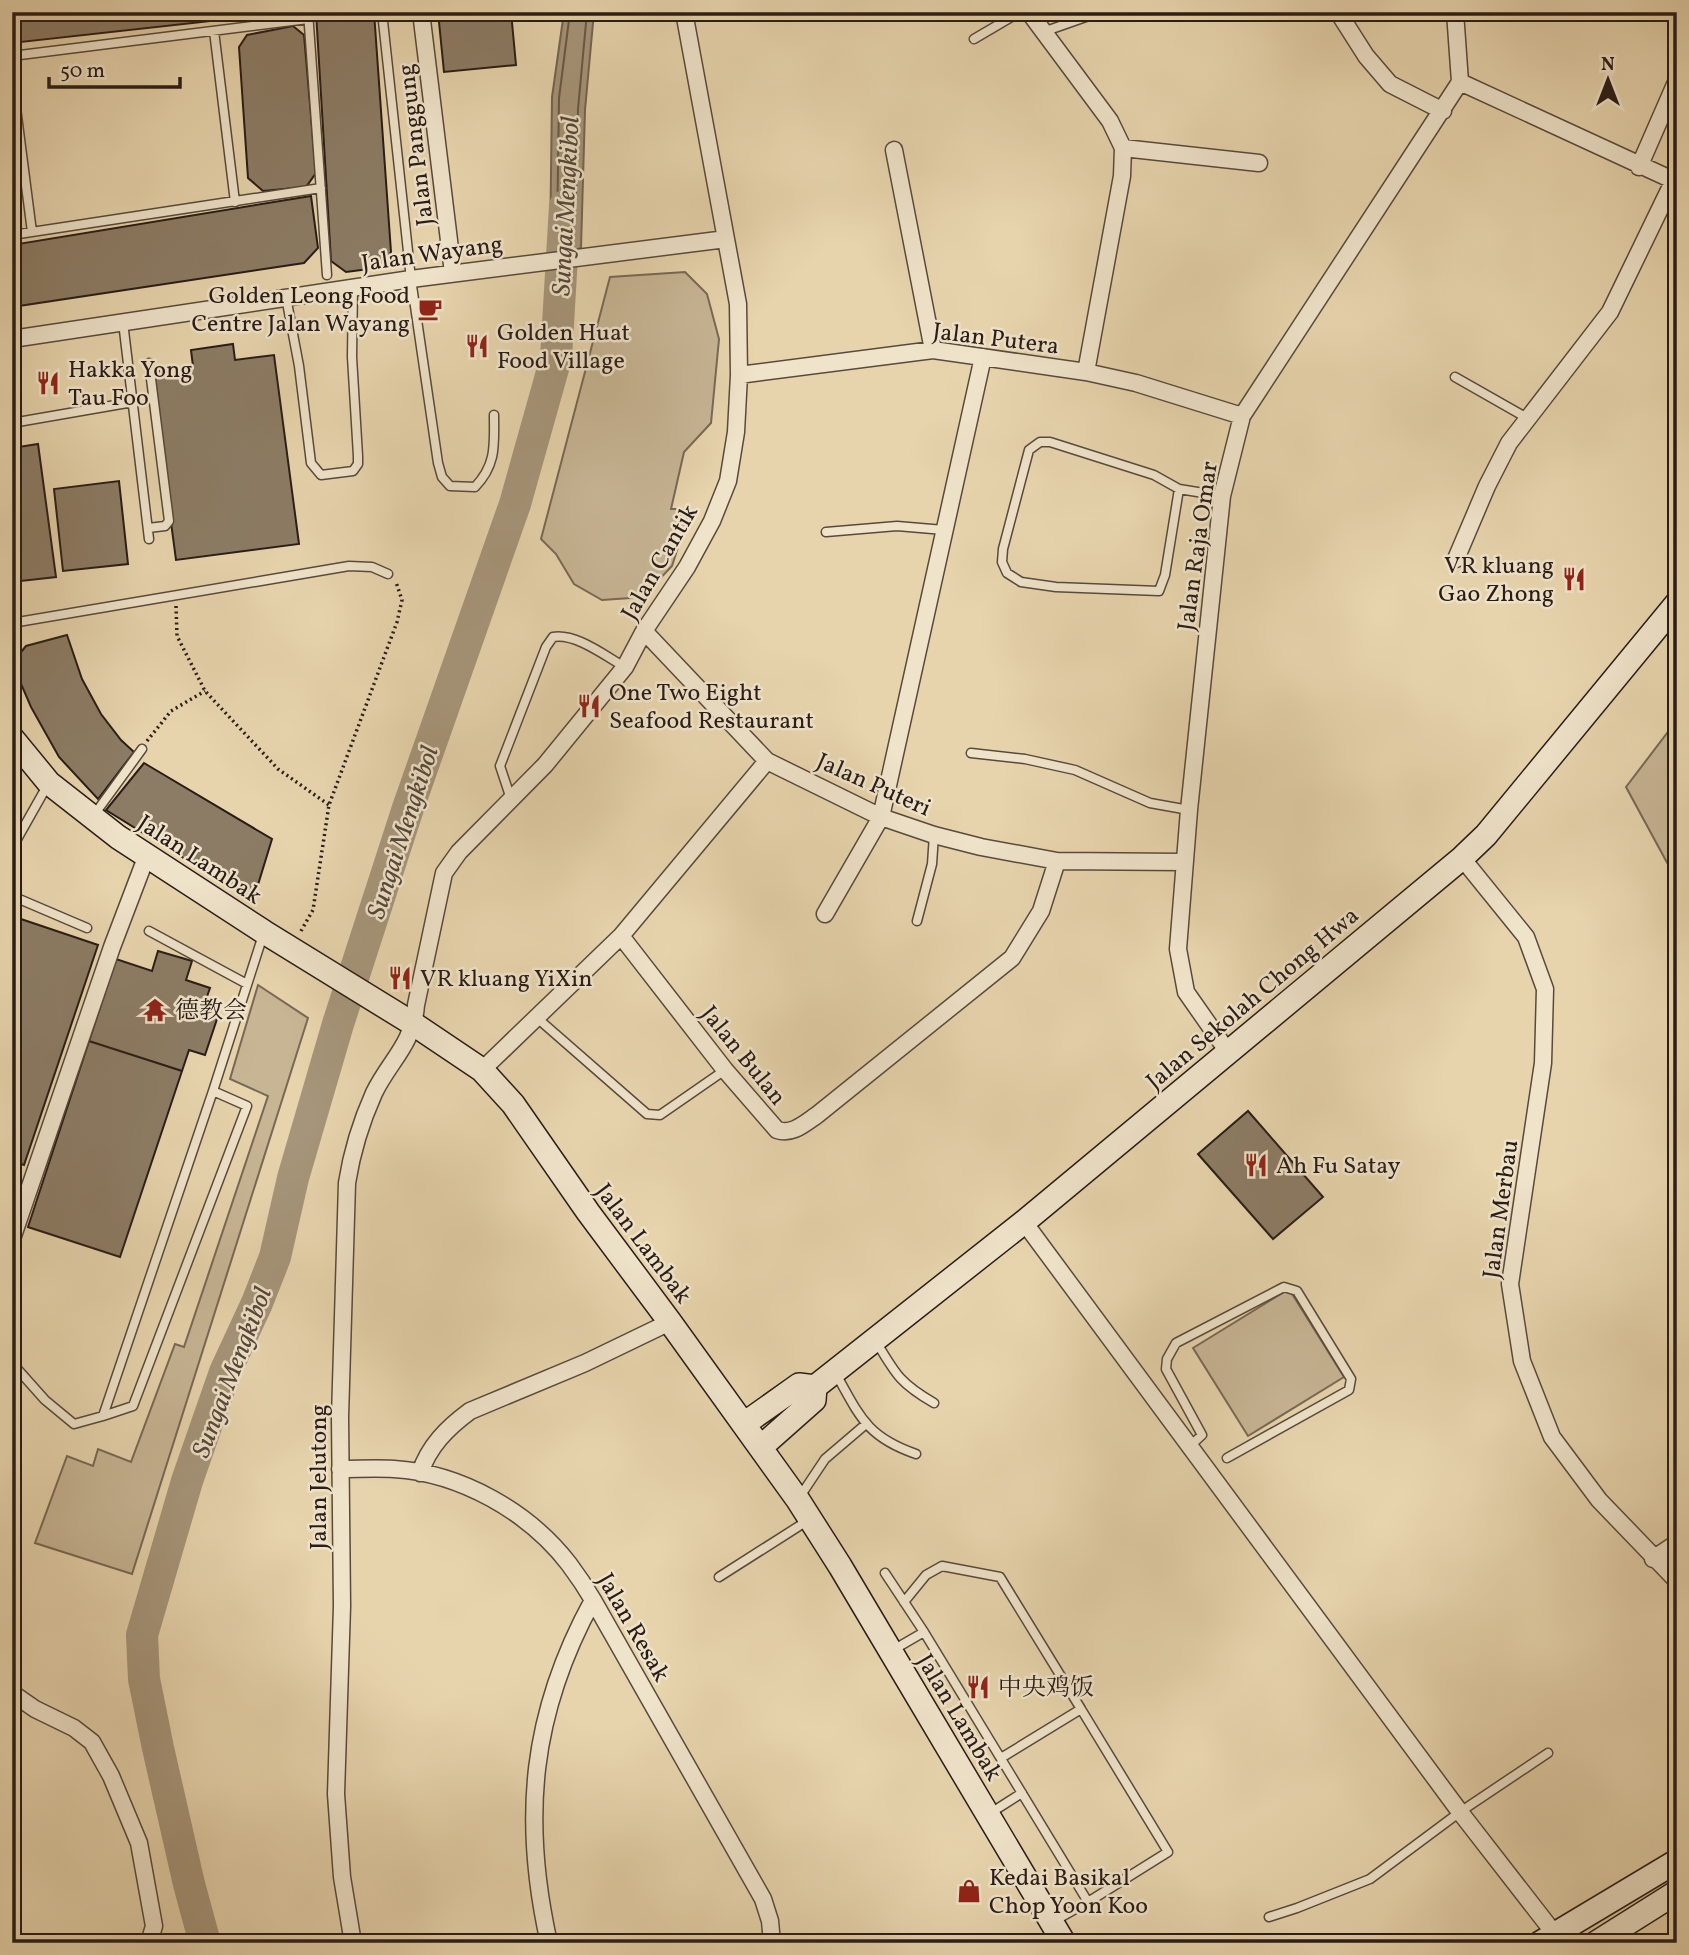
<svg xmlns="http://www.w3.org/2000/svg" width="1689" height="1955" viewBox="0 0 1689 1955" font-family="Vollkorn,'Noto Serif SC',serif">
	<rect width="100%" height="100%" fill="#e7d4ad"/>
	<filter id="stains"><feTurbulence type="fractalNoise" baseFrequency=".00286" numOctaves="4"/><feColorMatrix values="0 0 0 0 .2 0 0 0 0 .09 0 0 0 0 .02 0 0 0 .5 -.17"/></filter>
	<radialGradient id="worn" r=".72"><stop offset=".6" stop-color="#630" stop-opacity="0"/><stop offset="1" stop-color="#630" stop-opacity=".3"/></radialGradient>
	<!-- green -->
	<path fill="#c7b594" stroke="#786856" stroke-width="2" d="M 685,272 L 707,294 L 719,339 L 711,423 L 684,452 L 671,509 L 684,509 L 688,516 L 672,566 L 655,584 L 631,598 L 602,600 L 574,584 L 556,554 L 541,539 L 610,277 Z
		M 1677,720 L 1677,881 L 1626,787 Z
		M 258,985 L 308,1018 L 132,1574 L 35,1543 L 67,1456 L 93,1466 L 98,1449 L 131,1462 L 175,1344 L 184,1347 L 268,1096 L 230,1079 Z
		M 1289,1289 L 1344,1377 L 1248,1436 L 1193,1348 Z"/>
	<!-- water -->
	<path fill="#a6957a" stroke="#746552" stroke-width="2" d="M 564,12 L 594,12 L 585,110 L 581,248 L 550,250 L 552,97 Z"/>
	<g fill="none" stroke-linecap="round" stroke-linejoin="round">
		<!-- shore -->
		<path stroke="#685848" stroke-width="2" d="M 570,12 L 559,98 L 557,238 L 561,242 L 572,241 L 575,239 L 578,109 L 587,12"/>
		<!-- river -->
		<path stroke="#a6957a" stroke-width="32" d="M 205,1943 L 189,1884 L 158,1748 L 144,1679 L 142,1635 L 187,1481 L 225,1372 L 257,1303 L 275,1257 L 293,1178 L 338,1024 L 408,808 L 515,504 L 556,358 L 565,206"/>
	</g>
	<!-- building -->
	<path fill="#8c7c65" stroke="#291c17" stroke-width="2" d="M 12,12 L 293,12 L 12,43 Z
		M 316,12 L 374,12 L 391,252 L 384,267 L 346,272 L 331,261 Z
		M 438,12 L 511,12 L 516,65 L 444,72 Z
		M 293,26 L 304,35 L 316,173 L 306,187 L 263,191 L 248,178 L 239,47 L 247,35 Z
		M 311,196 L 318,248 L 304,263 L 12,307 L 12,245 Z
		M 233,344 L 235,360 L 274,355 L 299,544 L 176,560 L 151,372 L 193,366 L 191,350 Z
		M 38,444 L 56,577 L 12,582 L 12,448 Z
		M 119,481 L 128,564 L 63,571 L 54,489 Z
		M 67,635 L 82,679 L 101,714 L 121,740 L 134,752 L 98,799 L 59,757 L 31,707 L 12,663 L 26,646 Z
		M 144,763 L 272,839 L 253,901 L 106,810 Z
		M 12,916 L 98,945 L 24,1165 L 12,1161 Z
		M 158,951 L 192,961 L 186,980 L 210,988 L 203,1008 L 219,1013 L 205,1055 L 189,1050 L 182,1071 L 89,1041 L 116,959 L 152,971 Z
		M 89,1041 L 182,1071 L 120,1257 L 28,1227 Z
		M 1248,1111 L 1323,1197 L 1273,1239 L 1198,1154 Z"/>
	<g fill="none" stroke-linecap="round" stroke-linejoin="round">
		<!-- lane casing -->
		<g stroke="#584a3c" stroke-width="11">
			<path id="lane" d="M 308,12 L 327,275
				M 382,12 L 411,279 L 438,463 L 442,477 L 450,486 L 475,487 C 497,464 494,444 494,415
				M 214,31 L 235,202
				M 1043,32 L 1100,12
				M 974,39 L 1020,12
				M 12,56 L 308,19
				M 12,77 L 32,232
				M 12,235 L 321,188
				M 286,297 L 299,366 L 311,463 L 321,475 L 353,471 L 358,464 L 358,456 L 352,357 L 353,287
				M 123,322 L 149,539
				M 1455,377 L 1527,418
				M 12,423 L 133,402
				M 1179,489 L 1165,575 L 1159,591 L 1056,587 L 1021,582 L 1007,573 L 1002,562 L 1003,549 L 1029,450 L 1040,442 L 1050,442 L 1154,475 L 1179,489 L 1222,496
				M 148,528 L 165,526 L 169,521 L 149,363
				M 826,532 L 897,526 L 944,530
				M 12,623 L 349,566 L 372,567 L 388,574
				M 971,753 L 1025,759 L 1075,770 L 1150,803 L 1189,810
				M 511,799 L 500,766 L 546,647 L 553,637 C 576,633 605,656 625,667
				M 94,815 L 142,749
				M 12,848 L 47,786
				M 12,896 L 87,928
				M 917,921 L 932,864 L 934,835
				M 149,931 L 247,984
				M 536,1017 L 647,1114 L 660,1115 L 725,1070
				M 213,1091 L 247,1106 L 133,1406 L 103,1416 L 213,1091 L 263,935
				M 877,1343 C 896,1375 901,1384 934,1403
				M 12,1363 L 45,1400 L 74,1424 L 103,1416
				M 836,1374 C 860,1417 867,1437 916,1454
				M 1190,1446 L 1202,1435 L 1166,1369 L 1167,1359 L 1176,1343 L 1284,1287 L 1297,1291 L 1351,1379 L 1349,1390 L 1227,1458
				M 799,1498 L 825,1459 L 866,1424
				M 885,1573 L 924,1632
				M 719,1577 L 807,1521
				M 904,1602 L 926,1575 L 942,1566 L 1000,1577 L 1081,1709 L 1001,1758
				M 893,1650 L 924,1632 L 1088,1902 L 1054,1921
				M 1081,1709 L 1168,1852 L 1088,1902
				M 989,1814 L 1022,1793
				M 1269,1917 L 1297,1908 L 1370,1879 L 1460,1812 L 1548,1753"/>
		</g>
		<!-- street casing -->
		<g stroke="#584a3c" stroke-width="19">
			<path id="street" d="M 421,12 L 453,273
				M 1029,12 L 1110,121 L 1123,148 L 1122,176 L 1086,372
				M 1338,12 L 1366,56 L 1390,84 L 1443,111
				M 1460,82 L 1677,182
				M 1123,148 L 1259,163
				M 894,150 L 933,350
				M 1639,167 L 1677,80
				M 12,339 L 411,279 L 726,239
				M 739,375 L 933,350 L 1086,372 L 1136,383 L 1242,416
				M 1456,559 L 1487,486 L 1509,443 L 1610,312 L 1673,182
				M 644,631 L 767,761 L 881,817 L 934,835 L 981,847 L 1057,861 L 1184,862
				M 767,761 L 621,936 L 725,1070 L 777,1130 C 793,1135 805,1123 817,1115 L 1012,958 L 1041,911 L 1057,861
				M 1462,858 L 1526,937 L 1545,989 L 1543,1063 L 1510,1284 L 1522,1361 L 1552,1437 L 1599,1500 L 1677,1581
				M 825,914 L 881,817 L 983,357
				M 1228,1052 L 1186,992 L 1178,949 L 1189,810 L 1222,496 L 1242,416 L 1460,82 L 1455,12
				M 482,1070 L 621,936
				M 1024,1222 L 1460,1812 L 1554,1933
				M 12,1239 L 112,947 L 147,855
				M 340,1469 C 358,1469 376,1468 394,1469 C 461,1473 529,1512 569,1564 C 578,1576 586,1588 593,1600 L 763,1899 L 770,1921 L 772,1943
				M 420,1473 C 429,1446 447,1428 470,1411 L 585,1363 L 670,1322
				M 1653,1559 L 1677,1543
				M 12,1693 L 35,1709 L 74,1728 L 92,1742 L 111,1776 L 139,1843 L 154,1926 L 149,1943
				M 353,1943 L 342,1877 L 336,1794 L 342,1606 L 340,1417 L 347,1183 C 352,1151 361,1122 374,1093 C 390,1060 413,1045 416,1005 L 444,873 L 459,852 L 545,765 L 625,667 L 644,631 L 687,567 L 712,521 L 728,481 L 736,432 L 739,375 L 738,304 L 684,12
				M 549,1943 C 521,1818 531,1713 593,1600"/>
		</g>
		<!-- secondary casing -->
		<g stroke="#291c17" stroke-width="26">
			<path id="secondary" d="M 12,738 L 49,783 L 118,837 L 264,932 L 415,1025 L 482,1070 L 513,1104 L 588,1212 L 670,1322 L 798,1500 L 840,1566 L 1064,1943
				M 744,1424 L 799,1385 L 815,1387 L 1024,1222 L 1462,858 L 1486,835 L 1677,603
				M 761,1447 L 814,1400 L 815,1387
				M 1540,1943 L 1677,1861
				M 1596,1943 L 1677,1892"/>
		</g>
		<!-- path -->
		<path stroke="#291c17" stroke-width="3.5" stroke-dasharray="2 3.5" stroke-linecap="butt" d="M 176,606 L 177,636 L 205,691 L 278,769 L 329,805
			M 147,741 L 171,711 L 205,691
			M 301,931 L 313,910 L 329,805 L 397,622 L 402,600 L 396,582"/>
		<!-- lane -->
		<use href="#lane" stroke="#efe3ca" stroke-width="8"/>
		<!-- street -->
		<use href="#street" stroke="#efe3ca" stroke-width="16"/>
		<!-- secondary -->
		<use href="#secondary" stroke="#efe3ca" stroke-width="23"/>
	</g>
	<!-- icons -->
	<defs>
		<g id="cafe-bare" transform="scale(1.89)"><path d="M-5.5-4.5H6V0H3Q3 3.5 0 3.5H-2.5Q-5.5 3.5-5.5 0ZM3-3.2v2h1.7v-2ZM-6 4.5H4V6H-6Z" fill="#8f2418" stroke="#efe3ca" stroke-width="2.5" paint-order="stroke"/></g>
		<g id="restaurant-bare" transform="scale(1.89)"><path d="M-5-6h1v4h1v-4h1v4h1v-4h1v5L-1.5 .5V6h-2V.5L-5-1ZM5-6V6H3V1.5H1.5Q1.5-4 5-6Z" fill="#8f2418" stroke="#efe3ca" stroke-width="2.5" paint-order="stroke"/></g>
		<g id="temple-bare" transform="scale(1.89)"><path d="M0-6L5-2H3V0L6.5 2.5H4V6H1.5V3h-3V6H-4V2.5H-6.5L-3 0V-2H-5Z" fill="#8f2418" stroke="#efe3ca" stroke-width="2.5" paint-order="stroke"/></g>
		<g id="shop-bare" transform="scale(1.89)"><path d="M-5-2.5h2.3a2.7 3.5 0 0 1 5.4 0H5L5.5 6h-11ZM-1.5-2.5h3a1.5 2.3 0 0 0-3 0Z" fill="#8f2418" stroke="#efe3ca" stroke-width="2.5" paint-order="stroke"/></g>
	</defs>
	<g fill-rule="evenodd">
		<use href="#cafe-bare" x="430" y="309"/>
		<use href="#restaurant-bare" x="477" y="346"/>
		<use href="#restaurant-bare" x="48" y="383"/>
		<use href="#restaurant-bare" x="1574" y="579"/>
		<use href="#restaurant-bare" x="589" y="706"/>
		<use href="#restaurant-bare" x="400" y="978"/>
		<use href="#temple-bare" x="155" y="1010"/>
		<use href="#restaurant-bare" x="1256" y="1165"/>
		<use href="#restaurant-bare" x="978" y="1687"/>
		<use href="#shop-bare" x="969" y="1891"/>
	</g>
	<g text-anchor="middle" stroke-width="5" stroke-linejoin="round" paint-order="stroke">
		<!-- street labels -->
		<g font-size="24" fill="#291c17" stroke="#efe3ca">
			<text transform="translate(415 145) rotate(-97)" y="8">Jalan Panggung</text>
			<text transform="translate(432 253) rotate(-8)" y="8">Jalan Wayang</text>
			<text transform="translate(996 338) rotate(7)" y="8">Jalan Putera</text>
			<text transform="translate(1197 546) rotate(-82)" y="8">Jalan Raja Omar</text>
			<text transform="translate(659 562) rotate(-60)" y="8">Jalan Cantik</text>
			<text transform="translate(874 784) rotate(24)" y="8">Jalan Puteri</text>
			<text transform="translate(200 859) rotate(33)" y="8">Jalan Lambak</text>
			<text transform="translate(1252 998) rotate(-40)" y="8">Jalan Sekolah Chong Hwa</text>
			<text transform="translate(744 1055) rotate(51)" y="8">Jalan Bulan</text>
			<text transform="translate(1500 1209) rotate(-82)" y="8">Jalan Merbau</text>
			<text transform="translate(644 1243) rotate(53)" y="8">Jalan Lambak</text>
			<text transform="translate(318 1477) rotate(-90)" y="8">Jalan Jelutong</text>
			<text transform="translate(634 1627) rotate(60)" y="8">Jalan Resak</text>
			<text transform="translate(960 1717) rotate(59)" y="8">Jalan Lambak</text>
		</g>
		<!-- poi labels -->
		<g font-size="24" fill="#291c17" stroke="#efe3ca" text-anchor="start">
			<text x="410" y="303" text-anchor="end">Golden Leong Food<tspan x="410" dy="28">Centre Jalan Wayang</tspan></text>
			<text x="497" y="340">Golden Huat<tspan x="497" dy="28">Food Village</tspan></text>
			<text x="68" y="377">Hakka Yong<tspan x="68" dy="28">Tau Foo</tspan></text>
			<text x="1554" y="573" text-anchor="end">VR kluang<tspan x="1554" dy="28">Gao Zhong</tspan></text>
			<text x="609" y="700">One Two Eight<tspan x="609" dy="28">Seafood Restaurant</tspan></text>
			<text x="420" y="986">VR kluang YiXin</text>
			<text x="175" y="1018">德教会</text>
			<text x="1276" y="1173">Ah Fu Satay</text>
			<text x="998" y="1695">中央鸡饭</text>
			<text x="989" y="1885">Kedai Basikal<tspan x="989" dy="28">Chop Yoon Koo</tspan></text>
		</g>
		<!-- water labels -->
		<g font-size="26" font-style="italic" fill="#55463a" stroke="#efe3ca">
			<text transform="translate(565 206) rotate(-87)" y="9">Sungai Mengkibol</text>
			<text transform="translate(402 832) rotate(-72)" y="9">Sungai Mengkibol</text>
			<text transform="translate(231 1372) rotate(-69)" y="9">Sungai Mengkibol</text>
		</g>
	</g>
	<!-- margin -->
	<rect width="1689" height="1955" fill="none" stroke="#e7d4ad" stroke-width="42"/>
	<rect x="14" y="14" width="1661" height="1927" fill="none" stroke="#291c17" stroke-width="3.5"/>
	<rect x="21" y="21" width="1647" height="1913" fill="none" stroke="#291c17" stroke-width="2"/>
	<!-- north arrow -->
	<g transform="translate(1608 80)" stroke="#efe3ca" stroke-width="5" paint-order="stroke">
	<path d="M0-5L12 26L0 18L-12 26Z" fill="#291c17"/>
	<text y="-10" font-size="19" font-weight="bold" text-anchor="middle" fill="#291c17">N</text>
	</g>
	<!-- scale -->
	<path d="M49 77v10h131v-10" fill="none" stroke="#291c17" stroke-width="3.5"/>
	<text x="60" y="77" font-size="21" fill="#291c17" stroke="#efe3ca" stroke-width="5" paint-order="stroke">50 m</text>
	<rect width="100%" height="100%" filter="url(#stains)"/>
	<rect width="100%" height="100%" fill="url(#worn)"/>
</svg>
